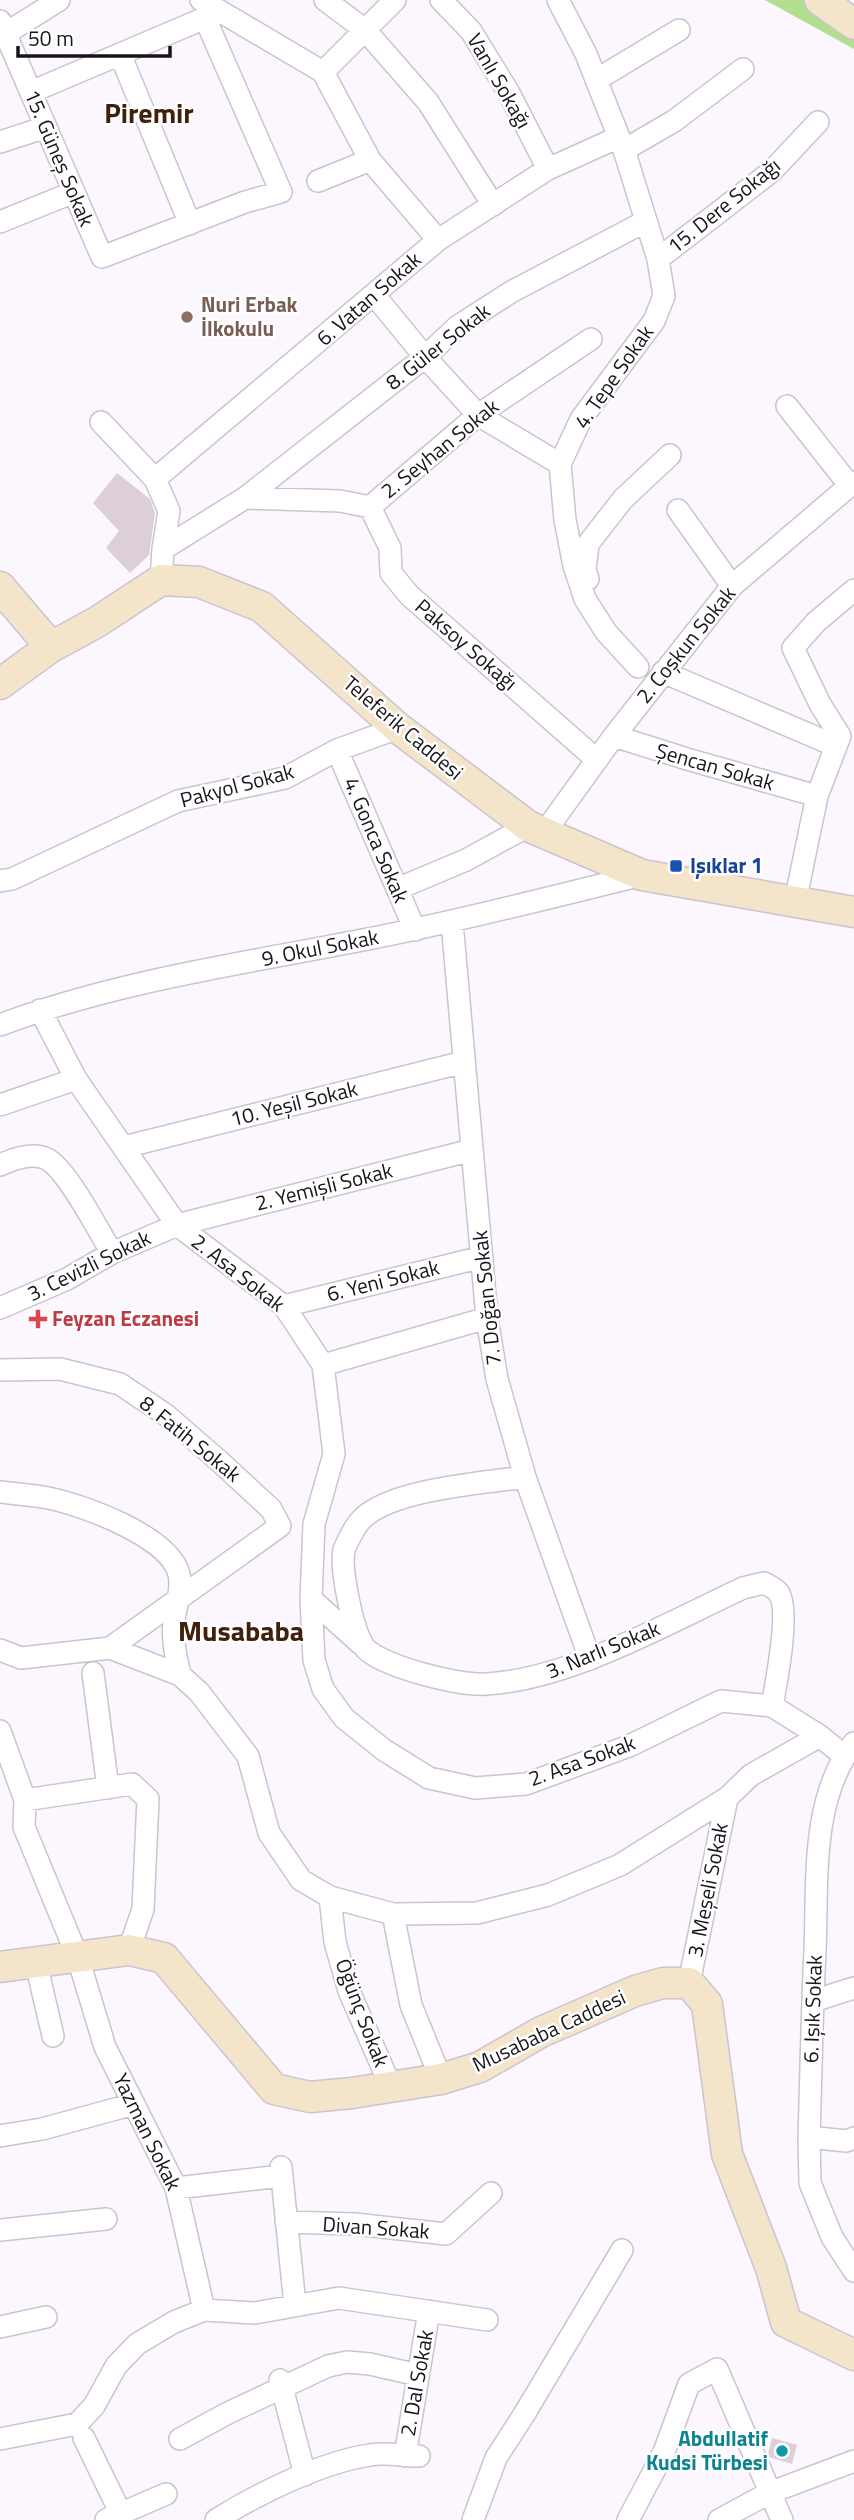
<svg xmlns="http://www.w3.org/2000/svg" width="854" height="2520" viewBox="0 0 854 2520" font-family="'Titillium Web',sans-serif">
	<rect width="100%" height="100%" fill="#fcf7ff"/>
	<!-- green -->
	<path fill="#b2df8f" d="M 765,0 L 805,0 L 854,36 L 854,49 Z"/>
	<!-- building -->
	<path fill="#ddcfd7" d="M 117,473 L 150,499 L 155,513 L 149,555 L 130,573 L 106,548 L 119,531 L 93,503 Z
		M 772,2438 L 797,2445 L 792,2464 L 769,2457 L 768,2454 Z"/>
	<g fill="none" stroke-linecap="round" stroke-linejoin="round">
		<!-- street casing -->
		<g stroke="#cbc3cf" stroke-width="24">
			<path id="street" d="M 201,0 L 323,72 L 370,160 L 438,240
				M 325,0 L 365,30 L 428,102 L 493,205
				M 441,0 L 471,31 L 509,93 L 548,169
				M 558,0 L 586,54 L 624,150 L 658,259 L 664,296 L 654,321 L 581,419 L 560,464 L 565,520 L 574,566 L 585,599 L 606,632 L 638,667
				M 0,21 L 102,257 L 245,202 L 281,192 L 205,18
				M 0,37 L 59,0
				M 120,54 L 190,224
				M 323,72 L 395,0
				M 596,80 L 679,30
				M 31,92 L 219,12
				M 0,142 L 46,127
				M 624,150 L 674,121 L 743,69
				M 318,181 L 370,160
				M 0,222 L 74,192
				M 658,259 L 772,171 L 818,122
				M 375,296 L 425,357 L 478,415 L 560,464
				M 787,406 L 850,486
				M 101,422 L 155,479
				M 245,498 L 425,357 L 458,326 L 511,292 L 646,221
				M 370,507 L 390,548 L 391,573 L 409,595 L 597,760
				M 678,510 L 732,586
				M 163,549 L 245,498 L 340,501 L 370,507 L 478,415 L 591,339
				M 588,579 L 585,569 L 588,544 L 623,499 L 670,455
				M 161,580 L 163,549 L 169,511 L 155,479 L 438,240 L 548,169 L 619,137
				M 663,672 L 836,746
				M 614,736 L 687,759 L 817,796
				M 337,750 L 415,930
				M 544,833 L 614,736 L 732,586 L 854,482
				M 0,881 L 12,879 L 178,801 L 285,778 L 337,750 L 398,728
				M 397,889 L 466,860 L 528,826
				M 795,902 L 817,796 L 840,736 L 820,704 L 793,648 L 816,622 L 854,590
				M 452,922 L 487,1318 L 497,1379 L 525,1477 L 590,1659
				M 40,1010 L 76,1079 L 177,1225 L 284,1306 L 323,1365 L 334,1454 L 314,1524 L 311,1599 L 314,1660 L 323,1689 L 344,1718 L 384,1750 L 429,1778 L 475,1788 L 526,1784 L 629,1746 L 721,1701 L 772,1706 L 820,1736 L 844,1756
				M 0,1025 C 116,981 246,963 368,939 C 460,921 551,897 642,875
				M 0,1105 L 76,1079
				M 124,1147 L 464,1062
				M 0,1165 C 13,1159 33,1152 47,1159 C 67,1169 99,1232 112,1253
				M 284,1306 L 482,1257
				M 0,1308 L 67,1279 L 112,1253 L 177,1225 L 472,1150
				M 323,1365 L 487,1318
				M 0,1370 L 60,1369 L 120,1384 L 166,1415 L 218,1460 L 271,1509 L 280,1526 L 110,1648
				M 525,1477 C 483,1483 393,1489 363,1518 C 356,1524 347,1542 344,1550 C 340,1569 353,1633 365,1648 C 383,1667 460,1686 486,1684 C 568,1680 668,1623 743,1588 L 764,1583 C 767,1585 775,1588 778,1592 C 791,1608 776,1684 772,1706
				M 0,1492 C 16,1494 32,1495 48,1498 C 83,1505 169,1536 179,1574 C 183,1590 175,1606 174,1622 C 172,1640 176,1657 180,1675
				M 311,1599 L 361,1644
				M 0,1650 L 21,1658 L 110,1648 L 180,1675 L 199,1692 L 248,1756 L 269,1833 L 301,1880 L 330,1897 L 393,1914 L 477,1913 L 548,1895 L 620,1865 L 727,1798
				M 93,1673 L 108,1788
				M 0,1731 L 25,1800 L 24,1827 L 78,1958 L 105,2047 L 176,2188 L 204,2310
				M 854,1743 C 810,1800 818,1882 815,1950 C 812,2012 811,2075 809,2137 L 810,2183 L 832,2237 L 854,2271
				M 25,1800 L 132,1784 L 148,1799 L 143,1909 L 129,1950
				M 330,1897 L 335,1942 L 349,1991 L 391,2087
				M 393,1914 L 411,2005 L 441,2079
				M 36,1963 L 53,2036
				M 689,1983 L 727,1798 L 751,1775 L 820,1736
				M 813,2001 L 854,1988
				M 0,2136 L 42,2129 L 134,2104
				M 809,2137 L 846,2141 L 854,2138
				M 281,2167 L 295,2305
				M 176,2188 L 281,2176
				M 286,2222 L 354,2224 L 446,2234 L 491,2193
				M 0,2230 L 106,2219
				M 0,2327 L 46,2317
				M 280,2380 L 305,2475
				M 84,2438 L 121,2514
				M 0,2439 L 77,2424 L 94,2406 L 116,2366 L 137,2344 L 174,2322 L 204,2310 L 255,2313 L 339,2298 L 487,2320
				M 180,2439 L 228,2413 L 328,2366 L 347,2362 L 370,2364 L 418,2375
				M 405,2456 L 429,2311
				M 106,2520 L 166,2494
				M 216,2520 C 257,2494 322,2462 370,2455 C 385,2452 403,2456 419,2456
				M 473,2520 L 496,2458 L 525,2413 L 622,2250
				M 628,2520 L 664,2452 L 689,2384 L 717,2369 L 782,2520
				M 719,2520 L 769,2493 L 854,2461"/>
		</g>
		<!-- secondary casing -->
		<g stroke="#cbc3cf" stroke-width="33">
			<path id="secondary" d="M 820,0 L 854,24
				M 0,587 L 51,647 L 97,622 L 161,580 L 199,582 L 262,607 L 398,728 L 528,826 L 642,875 L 854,912
				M 0,684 L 51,647
				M 0,1967 L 129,1950 L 164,1958 L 274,2089 L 310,2097 L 352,2093 L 441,2079 L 480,2067 L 541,2032 L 635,1991 L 663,1983 L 689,1983 L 707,2004 L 727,2154 L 771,2268 L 786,2322 L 854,2355"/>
		</g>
		<!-- street -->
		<use href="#street" stroke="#fff" stroke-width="21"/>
		<!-- secondary -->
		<use href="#secondary" stroke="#f4e5ca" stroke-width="30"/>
	</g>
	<!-- markers -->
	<circle fill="#8d6e63" stroke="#fff" stroke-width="2.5" cx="187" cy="317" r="7"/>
	<rect fill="#1a4fb4" stroke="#fff" stroke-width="2.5" x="669" y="859" width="14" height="14" rx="3.5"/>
	<path fill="#e0444e" stroke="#fff" stroke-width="2.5" d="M34.5 1308.5h7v7h7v7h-7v7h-7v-7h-7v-7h7z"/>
	<circle fill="#0f9aa8" stroke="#fff" stroke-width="2.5" cx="782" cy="2451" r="7"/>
	<g text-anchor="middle" stroke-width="5" stroke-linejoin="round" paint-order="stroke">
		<!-- street labels -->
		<g font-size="21" fill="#171519" stroke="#fff">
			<text transform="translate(499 81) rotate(60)" y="7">Vanlı Sokağı</text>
			<text transform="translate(59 158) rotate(67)" y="7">15. Güneş Sokak</text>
			<text transform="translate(724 206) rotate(-39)" y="7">15. Dere Sokağı</text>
			<text transform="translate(369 299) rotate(-41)" y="7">6. Vatan Sokak</text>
			<text transform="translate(438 347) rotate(-38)" y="7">8. Güler Sokak</text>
			<text transform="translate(614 377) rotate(-55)" y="7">4. Tepe Sokak</text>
			<text transform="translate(440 449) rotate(-39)" y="7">2. Seyhan Sokak</text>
			<text transform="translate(466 645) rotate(41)" y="7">Paksoy Sokağı</text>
			<text transform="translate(686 645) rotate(-51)" y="7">2. Coşkun Sokak</text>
			<text transform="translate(403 728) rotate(40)" y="7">Teleferik Caddesi</text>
			<text transform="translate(715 767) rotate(16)" y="7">Şencan Sokak</text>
			<text transform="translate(237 786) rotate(-15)" y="7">Pakyol Sokak</text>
			<text transform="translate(376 840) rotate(67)" y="7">4. Gonca Sokak</text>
			<text transform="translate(320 948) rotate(-11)" y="7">9. Okul Sokak</text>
			<text transform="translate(294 1104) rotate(-14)" y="7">10. Yeşil Sokak</text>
			<text transform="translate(324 1187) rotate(-14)" y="7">2. Yemişli Sokak</text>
			<text transform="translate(89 1266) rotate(-26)" y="7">3. Cevizli Sokak</text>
			<text transform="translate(238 1273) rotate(38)" y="7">2. Asa Sokak</text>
			<text transform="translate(383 1281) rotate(-14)" y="7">6. Yeni Sokak</text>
			<text transform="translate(487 1298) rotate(-96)" y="7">7. Doğan Sokak</text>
			<text transform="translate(190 1439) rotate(39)" y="7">8. Fatih Sokak</text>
			<text transform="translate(603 1650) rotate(-22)" y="7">3. Narlı Sokak</text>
			<text transform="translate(582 1761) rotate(-20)" y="7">2. Asa Sokak</text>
			<text transform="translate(708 1890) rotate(-79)" y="7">3. Meşeli Sokak</text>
			<text transform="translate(813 2009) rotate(-88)" y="7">6. Işık Sokak</text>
			<text transform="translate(362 2013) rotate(69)" y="7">Öğünç Sokak</text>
			<text transform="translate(549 2031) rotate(-25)" y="7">Musababa Caddesi</text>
			<text transform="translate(147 2132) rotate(64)" y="7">Yazman Sokak</text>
			<text transform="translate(376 2228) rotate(4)" y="7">Divan Sokak</text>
			<text transform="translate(417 2383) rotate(-80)" y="7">2. Dal Sokak</text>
		</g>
		<!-- education labels -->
		<g font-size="21" font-weight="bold" fill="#785e54" stroke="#fff" text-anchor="start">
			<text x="201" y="312">Nuri Erbak<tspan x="201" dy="24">İlkokulu</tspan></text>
		</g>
		<!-- transit labels -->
		<g font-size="21" font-weight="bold" fill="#164399" stroke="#fff" text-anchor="start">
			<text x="690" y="873">Işıklar 1</text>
		</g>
		<!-- health labels -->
		<g font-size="21" font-weight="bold" fill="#be3a42" stroke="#fff" text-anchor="start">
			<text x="52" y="1326">Feyzan Eczanesi</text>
		</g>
		<!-- culture labels -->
		<g font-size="21" font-weight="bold" fill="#0d838f" stroke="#fff" text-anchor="end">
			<text x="768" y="2446">Abdullatif<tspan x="768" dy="24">Kudsi Türbesi</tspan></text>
		</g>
		<!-- district labels -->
		<g font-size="28" font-weight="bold" fill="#40200a" stroke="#fff">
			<text x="149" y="123">Piremir</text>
			<text x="241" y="1641">Musababa</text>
		</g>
	</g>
	<!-- scale -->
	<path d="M18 46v10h152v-10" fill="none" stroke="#171519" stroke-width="3.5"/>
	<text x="28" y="46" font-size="21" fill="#171519" stroke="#ffffff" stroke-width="5" paint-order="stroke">50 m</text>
</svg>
